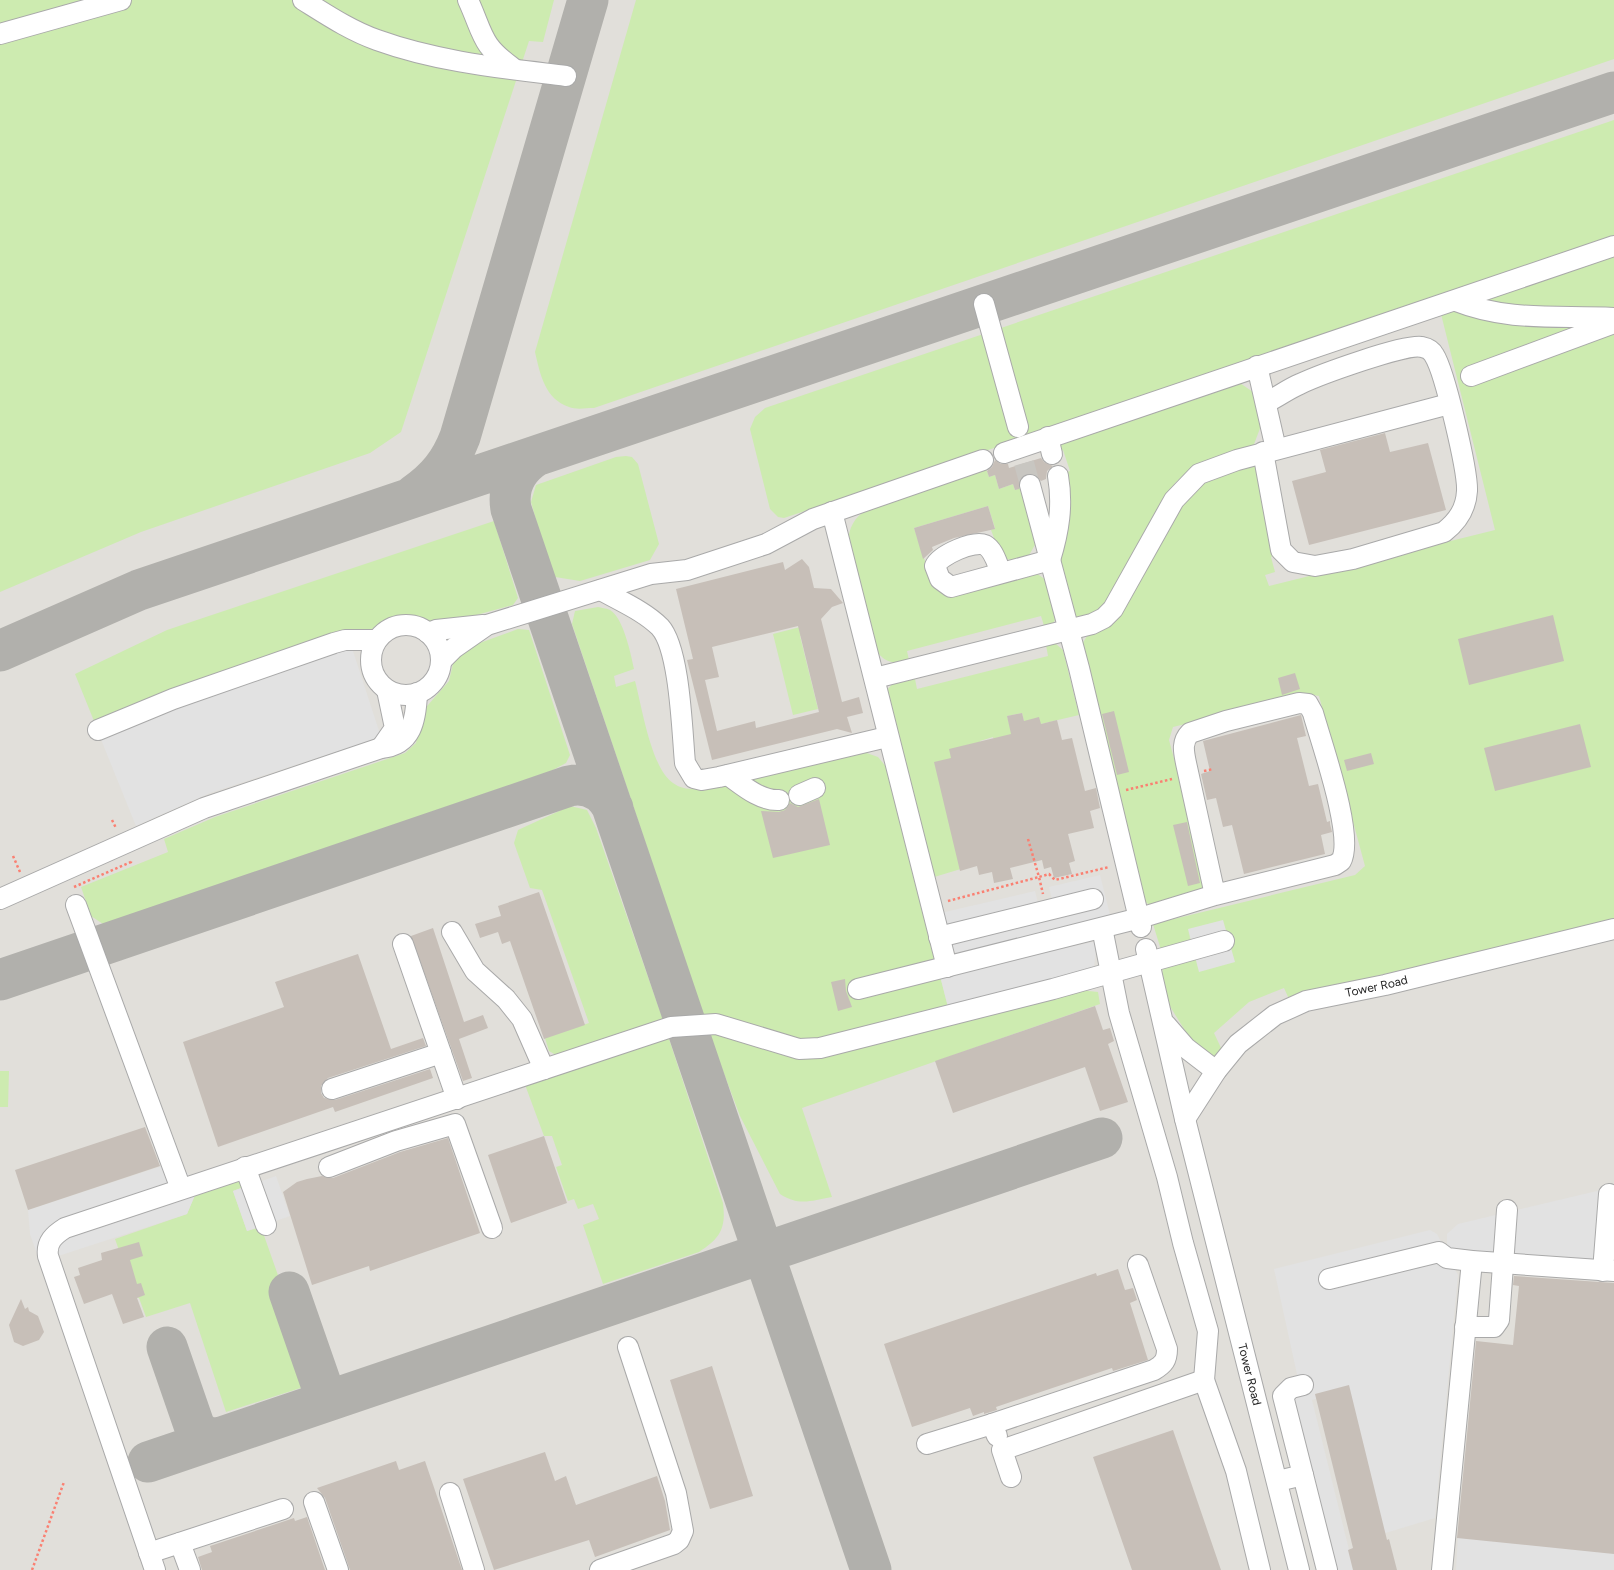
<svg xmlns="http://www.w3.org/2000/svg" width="1614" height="1570" viewBox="0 0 1614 1570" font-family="Figtree,sans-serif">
	<rect width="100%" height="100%" fill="#f2efe9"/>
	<!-- airport -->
	<path fill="#e1dfda" d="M 0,0 L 1614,0 L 1614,1570 L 0,1570 Z"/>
	<!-- grass -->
	<path fill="#cdebb0" d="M 0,0 L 554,0 L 543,42 L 529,41 L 401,432 L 370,453 L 141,532 L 0,592 Z
		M 636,0 L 1614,0 L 1614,59 L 594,408 C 586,408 576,410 569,407 C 545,399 540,374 535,352 Z
		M 1614,120 L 1614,920 L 1312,991 L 1289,999 L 1284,988 L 1249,1002 L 1214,1033 L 1222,1050 L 1213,1060 L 1194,1045 L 1171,1008 L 1161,986 L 1163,966 L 1195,957 L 1199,971 L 1188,930 L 1191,943 L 1161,950 L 1153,924 L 1355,875 L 1365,866 L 1319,696 L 1308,694 L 1173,727 L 1169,740 L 1208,882 L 1207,887 L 1151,906 L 1144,901 L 1082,644 L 1087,636 L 1109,625 L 1174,513 L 1203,481 L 1254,463 L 1276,555 L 1271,557 L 1275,572 L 1265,575 L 1269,586 L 1495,530 L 1438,302 L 1264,358 L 784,518 L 778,517 L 770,509 L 750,429 L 755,417 L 765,408 Z
		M 1237,381 L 1253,392 L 1262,423 L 1253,447 L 1208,460 L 1184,475 L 1175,483 L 1107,602 L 1098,612 L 1079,619 L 1075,617 L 1060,560 L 1062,474 L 1070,471 L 1063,450 L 1059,452 L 1060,444 Z
		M 626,456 L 632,457 L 638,464 L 659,544 L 650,560 L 580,581 L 555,577 L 549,566 L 531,502 L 536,485 L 616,457 Z
		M 986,468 L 989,477 L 995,475 L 999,489 L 1013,484 L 1015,490 L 1023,487 L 1036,543 L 1028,557 L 1016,560 L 1002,559 L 991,530 L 995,528 L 988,506 L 914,528 L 932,582 L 1036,573 L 1046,580 L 1055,620 L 1051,627 L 1045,629 L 1041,616 L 907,651 L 909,660 C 895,664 887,664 877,652 L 848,542 C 849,528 854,517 867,510 Z
		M 494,521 L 518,598 L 513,605 L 433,627 L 412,619 L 396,618 L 383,621 L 368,632 L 96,726 L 75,674 L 167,630 Z
		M 598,607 C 601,608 606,608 610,610 C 623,617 631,654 634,669 L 614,676 L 616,687 L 635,681 C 642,707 651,768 673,783 C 685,792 701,789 715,787 L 861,751 L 878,757 L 888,769 L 948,1007 L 815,1043 L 755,1030 L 703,1014 L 572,624 L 575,611 Z
		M 804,626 L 807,634 L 800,636 L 818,709 L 793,715 L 773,634 Z
		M 518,629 L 529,630 L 570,755 L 566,763 L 551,771 L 103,924 L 91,916 L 81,887 L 168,852 L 164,839 L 215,817 L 405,753 L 416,743 L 421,713 L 449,681 L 455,655 L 463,649 Z
		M 1051,643 L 1056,644 L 1063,650 L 1079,715 L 1041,724 L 1024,721 L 1022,713 L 1007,716 L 1026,786 L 1008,791 L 993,737 L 980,741 L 982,750 L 964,868 L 931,878 L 886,691 L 895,681 L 912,677 L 915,679 L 917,689 L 1048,656 L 1046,645 Z
		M 570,806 L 587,810 L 596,828 L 663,1020 L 566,1055 L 556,1055 L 549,1051 L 545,1038 L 589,1023 L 542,890 L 530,888 L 514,843 L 518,830 Z
		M 1079,990 L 1098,992 L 1100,1004 L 802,1108 L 832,1197 C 811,1201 798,1206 780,1194 L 740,1116 L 708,1031 L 783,1053 Z
		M 668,1036 L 723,1203 C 726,1228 721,1238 699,1252 L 603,1284 L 583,1225 L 599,1219 L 593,1204 L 578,1209 L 574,1199 L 568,1201 L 556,1167 L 562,1165 L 552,1136 L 544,1136 L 524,1082 Z
		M 0,1071 L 9,1071 L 8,1107 L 0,1107 Z
		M 241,1178 L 246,1186 L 233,1191 L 247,1231 L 261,1227 L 316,1383 L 226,1412 L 190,1303 L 146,1317 L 139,1298 L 136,1298 L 115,1239 L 187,1214 L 195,1195 Z"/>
	<!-- parking -->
	<path fill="#e2e2e2" d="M 352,648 L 381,737 L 210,793 L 136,826 L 100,737 L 179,703 Z
		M 1100,875 L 1110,915 L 957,954 L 950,947 L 941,913 L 1035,891 L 1038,903 L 1052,899 L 1049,887 Z
		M 1223,920 L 1235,962 L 1199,972 L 1188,929 Z
		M 1097,941 L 1094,967 L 1084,974 L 948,1007 L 940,976 Z
		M 176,1164 L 188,1173 L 195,1195 L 187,1214 L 40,1262 L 30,1234 L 28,1210 L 165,1165 Z
		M 276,1176 L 290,1216 L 247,1231 L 233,1191 Z
		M 1614,1187 L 1614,1269 L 1458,1257 L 1447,1247 L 1447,1234 L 1458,1224 Z
		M 1430,1230 L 1437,1234 L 1458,1275 L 1435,1518 L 1379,1535 L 1345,1391 L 1312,1400 L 1354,1570 L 1330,1570 L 1286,1395 L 1300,1388 L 1274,1269 Z
		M 1458,1535 L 1614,1552 L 1614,1570 L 1456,1570 Z"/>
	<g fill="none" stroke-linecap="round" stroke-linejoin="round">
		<!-- taxiway -->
		<path stroke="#b1b0ac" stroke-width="41" d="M 536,456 C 517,468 507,487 511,509 L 871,1570
			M 414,495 C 437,479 450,463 460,437 L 588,0
			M 0,651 L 139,590 L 1614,92
			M 0,980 L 569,786 C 588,782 604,791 613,808
			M 289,1292 L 327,1401
			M 167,1347 L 195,1428 L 205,1437 L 217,1438
			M 148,1462 L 1102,1138"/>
	</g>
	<!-- building -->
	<path fill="#c7bfb8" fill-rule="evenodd" d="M 1385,433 L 1390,452 L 1428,443 L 1446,510 L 1309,545 L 1292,481 L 1326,472 L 1320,450 Z
		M 1041,458 L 1044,462 L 1053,466 L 1047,471 L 1046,479 L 1041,481 L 1034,474 L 1026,474 L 1021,477 L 1019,489 L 1015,490 L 1013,484 L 999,489 L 995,475 L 989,477 L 987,471 L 992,467 L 995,460 L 1001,464 L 1008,464 L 1009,468 Z
		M 988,506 L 995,529 L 954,538 L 932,547 L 933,550 L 923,559 L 914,528 Z
		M 802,559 L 809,567 L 814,588 L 831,589 L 843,603 L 832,607 L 821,619 L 842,702 L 859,697 L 863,713 L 847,717 L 852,733 L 837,729 L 712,760 L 687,660 L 693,659 L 676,589 L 783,562 L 785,570 ZM 798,626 L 819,712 L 756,728 L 755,721 L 717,731 L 705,680 L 719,677 L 712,647 Z
		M 1553,615 L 1564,661 L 1469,685 L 1458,639 Z
		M 1295,673 L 1300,689 L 1282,695 L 1278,678 Z
		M 1114,711 L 1129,772 L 1117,775 L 1102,714 Z
		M 1022,713 L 1024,721 L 1039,717 L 1041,724 L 1057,720 L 1062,740 L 1072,738 L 1085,791 L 1096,788 L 1100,808 L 1090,811 L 1094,828 L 1068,834 L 1075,861 L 1069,863 L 1072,874 L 1054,878 L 1051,867 L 1044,869 L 1042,860 L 1010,868 L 1013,879 L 994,883 L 992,872 L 979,875 L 977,866 L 960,871 L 934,762 L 951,758 L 949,749 L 1011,734 L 1007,716 Z
		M 1301,715 L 1306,736 L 1297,738 L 1309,786 L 1318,784 L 1327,822 L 1330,821 L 1330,824 L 1332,832 L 1321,835 L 1325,854 L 1244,874 L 1232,825 L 1223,827 L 1216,798 L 1207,800 L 1201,774 L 1210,771 L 1203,741 Z
		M 1580,724 L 1591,767 L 1495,791 L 1484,748 Z
		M 1371,753 L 1374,764 L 1347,771 L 1344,760 Z
		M 819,799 L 830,845 L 773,858 L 761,811 L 779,812 L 785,810 L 790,803 L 798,807 Z
		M 1187,822 L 1200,883 L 1188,886 L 1173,825 Z
		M 539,892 L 585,1025 L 544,1039 L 510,941 L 502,944 L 498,932 L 480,938 L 475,924 L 501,916 L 498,906 Z
		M 433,928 L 464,1022 L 483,1015 L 488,1028 L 459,1039 L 472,1078 L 463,1081 L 411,936 Z
		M 358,954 L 391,1049 L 423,1038 L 426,1046 L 328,1078 L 321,1086 L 321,1093 L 324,1098 L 335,1100 L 430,1069 L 433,1078 L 335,1112 L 333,1107 L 218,1147 L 183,1042 L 284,1007 L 275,982 Z
		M 845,979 L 846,991 L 852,1007 L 838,1011 L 831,982 Z
		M 1095,1006 L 1103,1030 L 1110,1028 L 1114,1041 L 1108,1044 L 1128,1102 L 1100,1111 L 1085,1067 L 953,1113 L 935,1061 Z
		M 145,1127 L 160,1166 L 28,1210 L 15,1170 Z
		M 544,1136 L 567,1203 L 511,1223 L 488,1155 Z
		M 448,1138 L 480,1233 L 370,1271 L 369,1266 L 312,1285 L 283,1192 L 297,1182 L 307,1179 L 322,1176 L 333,1178 L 400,1152 Z
		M 139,1242 L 143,1256 L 130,1260 L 137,1284 L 141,1283 L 145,1295 L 137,1298 L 144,1317 L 123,1324 L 112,1294 L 84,1304 L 74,1277 L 80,1275 L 78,1268 L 102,1260 L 101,1253 Z
		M 1118,1269 L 1125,1290 L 1133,1288 L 1137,1300 L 1130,1303 L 1148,1360 L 1113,1371 L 1112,1368 L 996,1407 L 997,1410 L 984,1414 L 984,1412 L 973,1416 L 970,1408 L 912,1427 L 884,1344 L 1096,1273 L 1097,1276 Z
		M 1514,1276 L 1614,1283 L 1614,1554 L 1457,1538 L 1476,1341 L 1513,1345 L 1519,1286 L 1513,1285 Z
		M 21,1299 L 25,1309 L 28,1307 L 29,1311 L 38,1316 L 44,1332 L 39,1340 L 23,1346 L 14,1342 L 9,1325 Z
		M 712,1366 L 753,1496 L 710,1509 L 670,1380 Z
		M 1349,1385 L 1387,1540 L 1389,1539 L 1397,1570 L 1353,1570 L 1348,1550 L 1353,1548 L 1315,1394 Z
		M 1173,1430 L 1221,1570 L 1132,1570 L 1093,1457 Z
		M 545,1452 L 555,1481 L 566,1476 L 576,1505 L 657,1476 L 665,1501 L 670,1530 L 595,1557 L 589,1540 L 494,1570 L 463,1479 Z
		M 396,1461 L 399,1470 L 425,1461 L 462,1570 L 350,1570 L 325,1498 L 317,1488 Z
		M 307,1517 L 325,1570 L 202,1570 L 198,1557 L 212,1552 L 210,1546 L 294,1518 L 295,1521 Z"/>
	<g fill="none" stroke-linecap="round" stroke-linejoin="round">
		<!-- minor-tunnel -->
		<path stroke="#c8c6c1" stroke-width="20" stroke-dasharray="20 10" stroke-linecap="butt" d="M 1024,463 L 1030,485"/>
		<!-- minor casing -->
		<g stroke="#a9a9a9" stroke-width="22">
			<g id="minor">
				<path d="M 303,0 C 327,15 351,31 377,40 C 438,62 502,68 566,76"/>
				<path d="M 468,0 C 484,35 480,44 513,68"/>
				<path d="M 0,34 L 121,0"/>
				<path d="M 1456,301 C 1509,322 1558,315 1614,318"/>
				<path d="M 984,304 L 1018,427"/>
				<path d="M 1257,366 L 1276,449"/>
				<path d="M 1471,376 L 1614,323"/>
				<path d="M 1048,437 L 1052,454"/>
				<path d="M 1263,452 L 1281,550 L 1293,562 L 1315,566 L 1353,559 L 1444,532 C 1458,521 1466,509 1467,491 C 1468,472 1445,372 1434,355 C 1432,351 1427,348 1422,347 C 1406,343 1319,375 1300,384 C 1288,389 1278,397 1267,402"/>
				<path d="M 1004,453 L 1614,246"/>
				<path d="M 1030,485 L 1079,668 L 1141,927"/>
				<path d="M 832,512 L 947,967"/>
				<path d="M 1050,560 C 1059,531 1063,505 1058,476"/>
				<path d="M 1001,572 C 997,564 994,550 985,545 C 974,540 940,555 935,566 L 940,579 L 951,587 L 1050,560"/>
				<path d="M 601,590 C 620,601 644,611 660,627 C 680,649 682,732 685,763 L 694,778 L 702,780 L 719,777 L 887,737"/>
				<circle cx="406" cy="660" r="35"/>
				<path d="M 428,633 L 436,630 L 483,625"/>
				<path d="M 441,661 L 454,648 L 487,625 L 651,574 L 687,570 L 766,544 L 813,519 L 983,460"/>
				<path d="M 875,678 L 1092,624 L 1104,618 L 1113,609 L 1174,500 L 1199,474 L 1237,460 L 1449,404"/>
				<path d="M 98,730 L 173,699 L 334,643 L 345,640 L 376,640"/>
				<path d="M 381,748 L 395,728 L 387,690"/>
				<path d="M 728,775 C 742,785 760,801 779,800"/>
				<path d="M 799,795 L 815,788"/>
				<path d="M 0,899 L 204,808 L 381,748 C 412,745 416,720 417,693"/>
				<path d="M 76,905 L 181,1189"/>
				<path d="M 1102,928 L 1119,1013 L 1167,1177 L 1183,1243 L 1208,1331 L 1204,1380"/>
				<path d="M 452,932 L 475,971 L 506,999 L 522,1019 L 544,1069"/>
				<path d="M 939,937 L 1093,899"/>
				<path d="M 403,944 L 457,1099"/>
				<path id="s1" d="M 1146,949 L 1185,1119 L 1299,1570"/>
				<path d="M 858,989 L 1140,918 L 1215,895 L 1335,865 L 1341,861 C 1355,837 1321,742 1313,713 L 1308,704 L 1299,703 L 1226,721 L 1190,733 C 1181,742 1184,753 1186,763 L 1215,895"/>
				<path d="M 1166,1025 L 1186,1048 L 1216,1071"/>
				<path d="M 332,1089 L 441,1053"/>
				<path id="s2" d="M 1185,1119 L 1216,1071 L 1238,1044 L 1275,1015 L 1306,1001 L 1385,985 L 1614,929"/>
				<path d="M 245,1167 L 266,1225"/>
				<path d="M 329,1167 L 396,1141 L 455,1124 L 492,1228"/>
				<path d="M 1603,1271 L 1609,1194"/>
				<path d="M 1329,1279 L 1439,1252 L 1447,1258 L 1472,1261 L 1614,1271"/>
				<path d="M 1465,1327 L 1494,1327 L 1499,1320 L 1507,1210"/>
				<path d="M 992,1424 L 1154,1370 C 1164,1364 1167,1360 1167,1349 L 1138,1265"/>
				<path d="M 927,1444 L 992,1424 L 997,1436"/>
				<path d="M 1303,1475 L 1327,1570"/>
				<path d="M 1011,1477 L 1002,1450 L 1204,1380 L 1236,1471 L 1260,1570"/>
				<path d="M 1278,1481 L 1303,1475 L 1283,1396 L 1291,1388 L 1303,1385"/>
				<path d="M 450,1493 L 474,1570"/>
				<path d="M 314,1502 L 338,1570"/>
				<path d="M 180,1543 L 190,1570"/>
				<path d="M 149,1553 L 283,1509"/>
				<path d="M 155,1570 L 48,1256 C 46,1242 54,1235 65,1228 L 671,1027 L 716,1024 L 799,1049 L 820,1048 L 1053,989 L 1224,941"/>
				<path d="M 600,1570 L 674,1544 L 679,1540 L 683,1531 L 676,1493 L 628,1347"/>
				<path d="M 1442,1570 L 1472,1261"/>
			</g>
		</g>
		<!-- path -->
		<path stroke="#fa8072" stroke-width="2.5" stroke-dasharray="2.5 2.5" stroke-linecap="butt" d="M 1204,771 L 1213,769
			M 1126,790 L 1172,779
			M 112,820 L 116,828
			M 1028,839 L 1039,877 L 1049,874 L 1055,880 L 1109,867
			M 13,856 L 20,872
			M 74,887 L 131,862 L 130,860
			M 948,901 L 1039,877 L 1043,894
			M 32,1570 L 64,1482"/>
		<!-- minor -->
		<use href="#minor" stroke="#fff" stroke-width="20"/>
	</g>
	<g text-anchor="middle" stroke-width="5" stroke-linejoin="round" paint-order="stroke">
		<!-- street labels -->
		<g font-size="12" fill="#222" stroke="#fff">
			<text dy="4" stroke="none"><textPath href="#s2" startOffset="245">Tower Road</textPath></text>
			<text dy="4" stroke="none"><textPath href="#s1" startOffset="438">Tower Road</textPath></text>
		</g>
	</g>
</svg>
